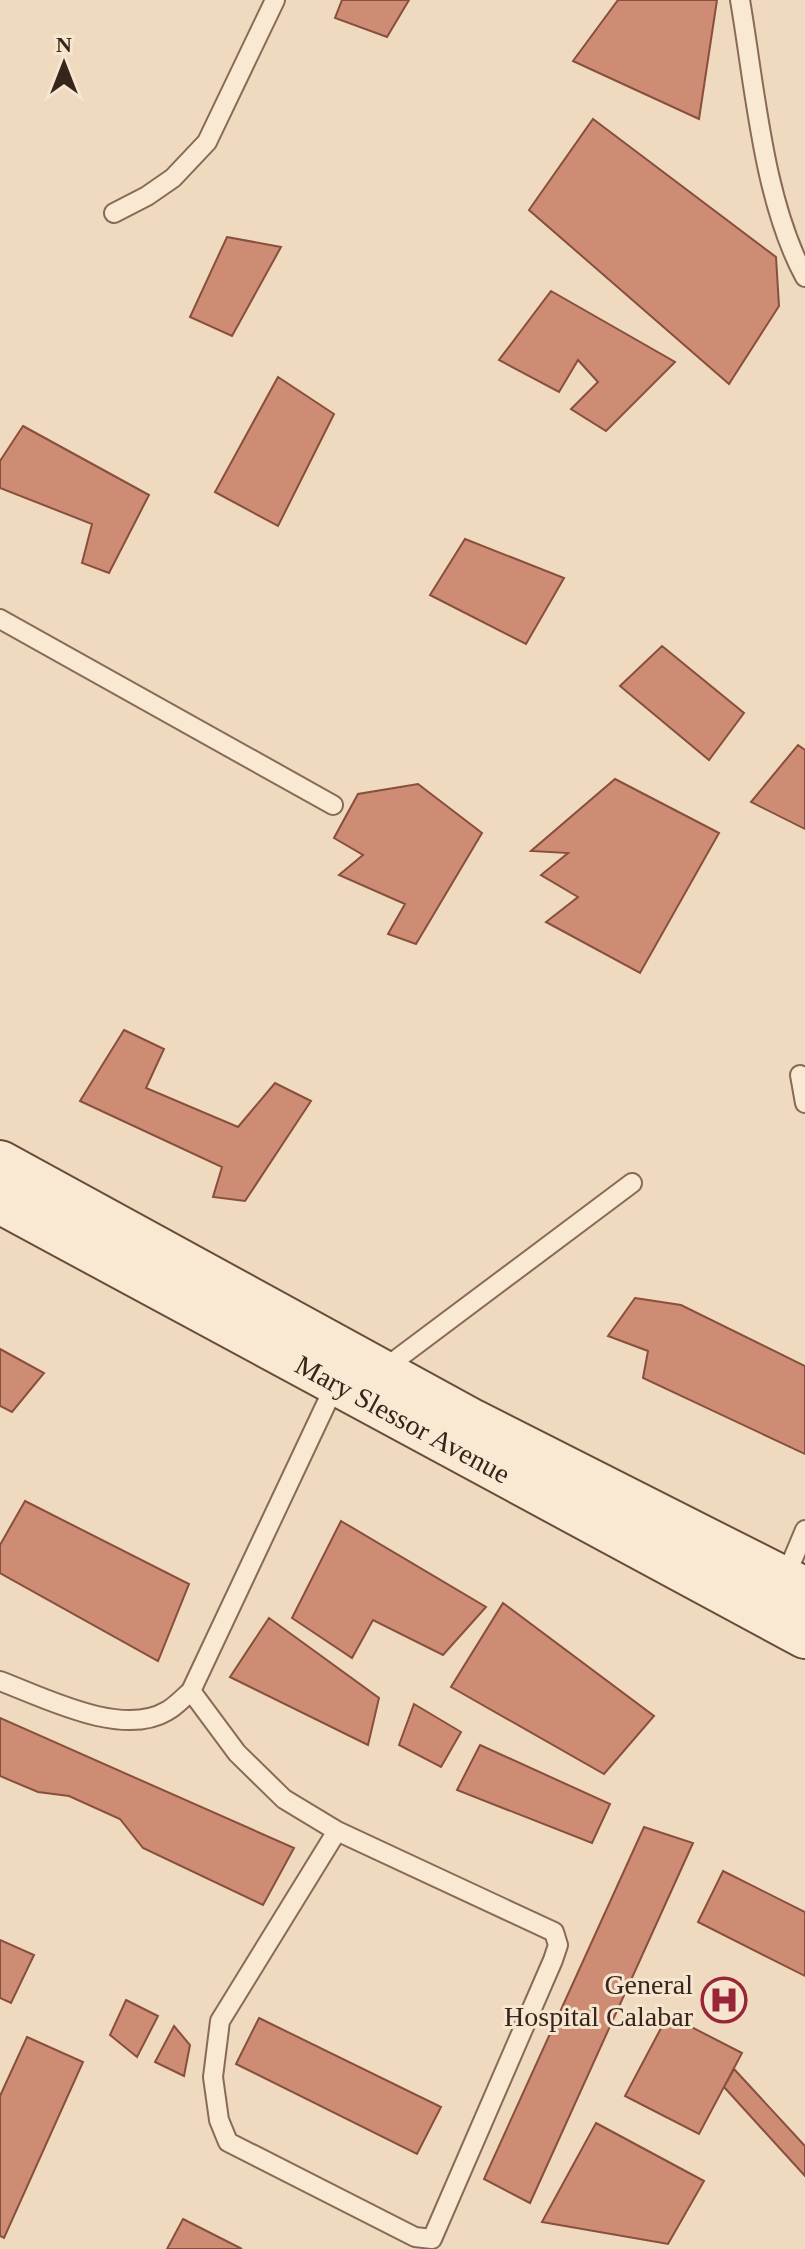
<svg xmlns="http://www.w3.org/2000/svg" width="805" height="2249" viewBox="0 0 805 2249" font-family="Georgia,serif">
	<rect width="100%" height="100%" fill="#efd9bf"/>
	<!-- building -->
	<path fill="#ce8c74" stroke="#874f3c" stroke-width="2" d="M 342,0 L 409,0 L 387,37 L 335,18 Z
		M 618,0 L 717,0 L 699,119 L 573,61 Z
		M 593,119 L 776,257 L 779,306 L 729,384 L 529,210 Z
		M 227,237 L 281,247 L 232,336 L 190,317 Z
		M 551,291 L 675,362 L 606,431 L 571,409 L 598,382 L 578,360 L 559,392 L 499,360 Z
		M 278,377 L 334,414 L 278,526 L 215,492 Z
		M 23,426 L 149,495 L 109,573 L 82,563 L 92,524 L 0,488 L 0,461 Z
		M 465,539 L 564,578 L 526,644 L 430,595 Z
		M 662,646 L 744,713 L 709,760 L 620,686 Z
		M 798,745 L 805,750 L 805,829 L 751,802 Z
		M 615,779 L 719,833 L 640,973 L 546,922 L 578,897 L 541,875 L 568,853 L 531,851 Z
		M 418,784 L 482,833 L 416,944 L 388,934 L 405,904 L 339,875 L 363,855 L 334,838 L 358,794 Z
		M 124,1030 L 164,1049 L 146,1088 L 238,1127 L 275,1083 L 311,1101 L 245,1201 L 213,1197 L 222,1167 L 80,1101 Z
		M 635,1298 L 681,1305 L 805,1366 L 805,1454 L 643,1378 L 648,1351 L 608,1336 Z
		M 0,1349 L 44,1373 L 12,1412 L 0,1406 Z
		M 25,1501 L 189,1584 L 158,1661 L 0,1573 L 0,1545 Z
		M 341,1521 L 486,1607 L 443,1655 L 373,1620 L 352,1658 L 292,1618 Z
		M 503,1603 L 654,1716 L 604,1774 L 451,1687 Z
		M 269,1618 L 379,1698 L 368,1745 L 230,1677 Z
		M 414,1704 L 461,1732 L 441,1767 L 399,1745 Z
		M 0,1718 L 294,1848 L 263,1905 L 143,1848 L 120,1819 L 69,1796 L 38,1792 L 0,1776 Z
		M 480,1745 L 610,1804 L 592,1843 L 457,1790 Z
		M 644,1827 L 693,1843 L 530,2203 L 484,2179 Z
		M 723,1871 L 805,1912 L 805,1976 L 698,1922 Z
		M 0,1940 L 34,1955 L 11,2003 L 0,1998 Z
		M 126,2000 L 158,2016 L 137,2057 L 110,2035 Z
		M 668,2015 L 742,2053 L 699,2134 L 625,2096 Z
		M 259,2018 L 441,2107 L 417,2154 L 236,2064 Z
		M 174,2026 L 190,2045 L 184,2076 L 155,2062 Z
		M 27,2037 L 83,2062 L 4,2238 L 0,2236 L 0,2096 Z
		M 734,2069 L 805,2146 L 805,2176 L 724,2087 Z
		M 596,2123 L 704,2181 L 668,2244 L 542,2222 Z
		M 183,2219 L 242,2249 L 167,2249 Z"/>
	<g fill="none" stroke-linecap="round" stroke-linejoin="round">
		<!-- service casing -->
		<g stroke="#886a57" stroke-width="22">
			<path id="service" d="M 740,0 C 755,87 763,200 805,277
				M 114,213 L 147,196 L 173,178 L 207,142 L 275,0
				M 0,619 L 333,805
				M 800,1075 L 805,1103
				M 381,1371 L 632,1183
				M 784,1580 L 805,1530
				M 0,1681 C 45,1698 122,1738 167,1711 C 176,1706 184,1697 191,1691 L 336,1383
				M 191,1691 L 237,1753 L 284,1799 L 337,1831 L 554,1932 L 558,1945 L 553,1960 L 432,2239 L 415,2237 L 228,2142 L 219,2120 L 213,2077 L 220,2021 L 337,1831"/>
		</g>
		<!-- secondary casing -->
		<g stroke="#694b3a" stroke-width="48">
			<g id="secondary">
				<path d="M 0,1163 L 473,1422 L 805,1590"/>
				<path id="s1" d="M 0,1201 L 805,1636"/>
			</g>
		</g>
		<!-- service -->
		<use href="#service" stroke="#f9e8d2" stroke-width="18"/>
		<!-- secondary -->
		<use href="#secondary" stroke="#f9e8d2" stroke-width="44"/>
	</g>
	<!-- icons -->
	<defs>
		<g id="hospital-ring" transform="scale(2.3)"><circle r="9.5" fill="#f6e5cf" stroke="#982637" stroke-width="1.5"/><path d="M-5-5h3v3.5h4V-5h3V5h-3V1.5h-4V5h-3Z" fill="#982637"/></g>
	</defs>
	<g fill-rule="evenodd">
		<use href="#hospital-ring" x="724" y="2000"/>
	</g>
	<g text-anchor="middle" stroke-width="6" stroke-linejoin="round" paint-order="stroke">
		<!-- street labels -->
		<g font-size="28" fill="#37251c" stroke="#f6e5cf">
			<text dy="10" stroke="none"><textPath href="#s1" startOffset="458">Mary Slessor Avenue</textPath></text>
		</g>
		<!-- poi labels -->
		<g font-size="28" fill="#37251c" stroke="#f6e5cf" text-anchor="end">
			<text x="693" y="1994">General<tspan x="693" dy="32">Hospital Calabar</tspan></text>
		</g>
	</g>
	<!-- north arrow -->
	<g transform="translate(64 64)" stroke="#f6e5cf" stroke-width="6" paint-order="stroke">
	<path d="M0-6L14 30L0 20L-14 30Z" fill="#37251c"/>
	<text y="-12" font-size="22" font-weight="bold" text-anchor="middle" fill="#37251c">N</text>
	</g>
</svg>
